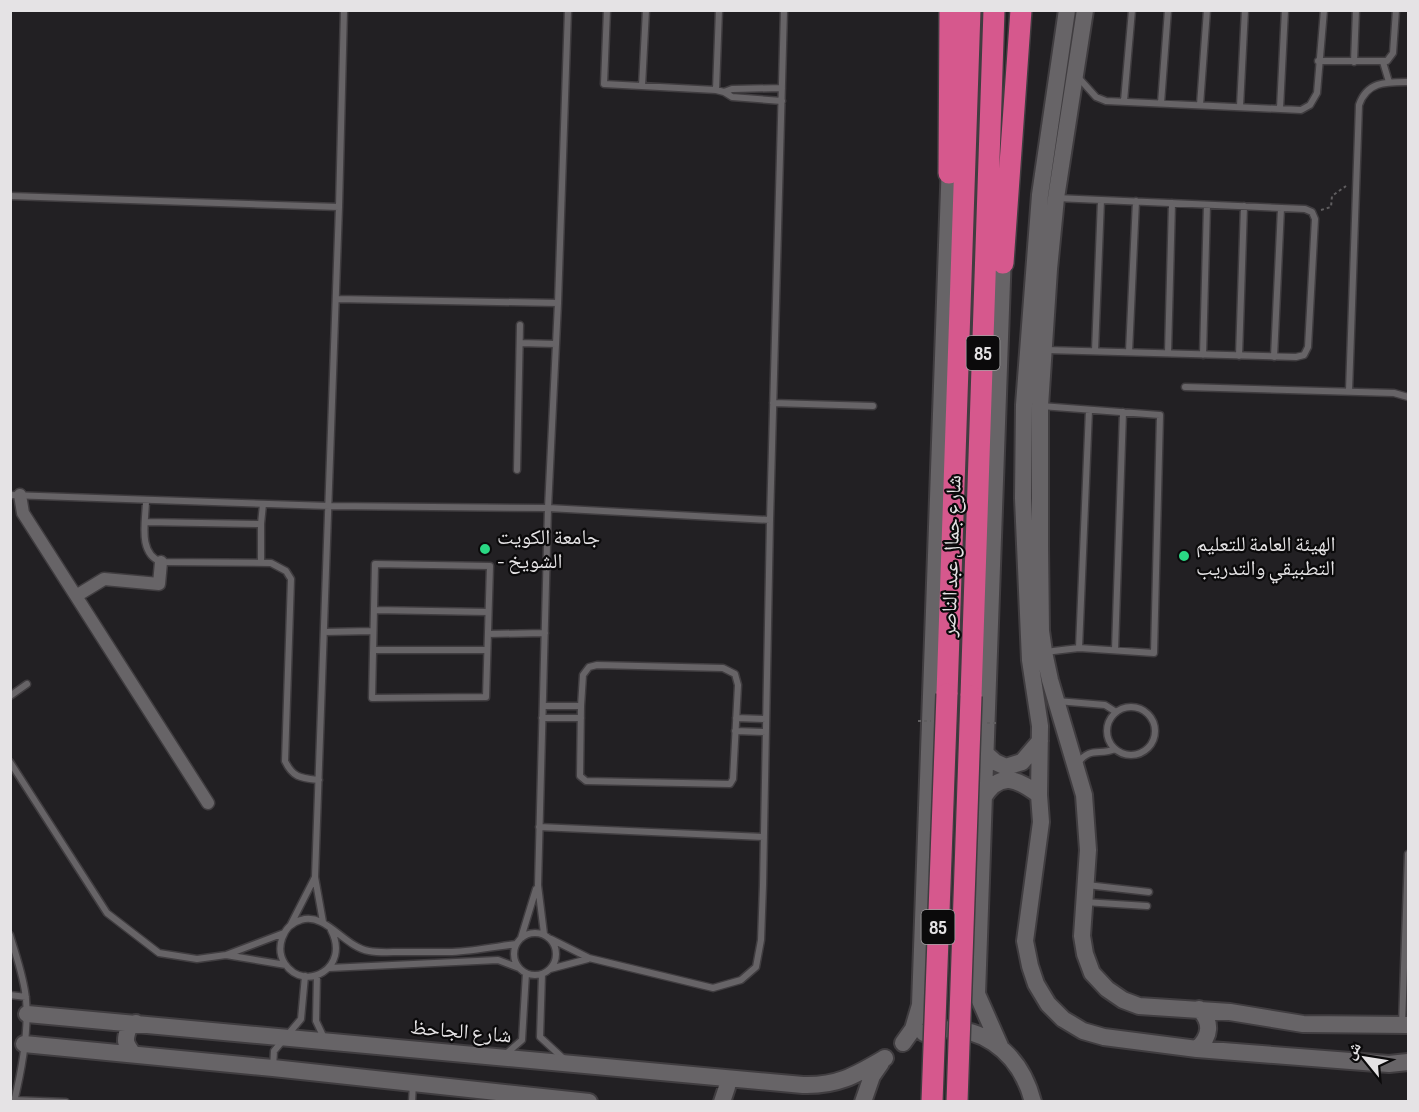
<svg xmlns="http://www.w3.org/2000/svg" width="1419" height="1112" viewBox="0 0 1419 1112" font-family="'Sofia Sans Condensed','Noto Naskh Arabic',sans-serif">
	<rect width="100%" height="100%" fill="#222023"/>
	<g fill="none" stroke-linecap="round" stroke-linejoin="round">
		<!-- lane casing -->
		<g stroke="#403d40" stroke-width="9">
			<path id="lane" d="M 607,10 L 604,84 L 716,90 L 724,92 L 732,97 L 782,101
				M 1318,61 L 1387,61 L 1393,53 L 1396,10
				M 1354,62 L 1356,10
				M 1383,62 L 1389,82
				M 1077,76 L 1096,97 L 1106,101 L 1301,110 L 1310,105 L 1317,93 L 1324,10
				M 642,86 L 646,10
				M 716,90 L 719,10
				M 724,92 L 732,89 L 782,88
				M 1124,101 L 1132,10
				M 1161,103 L 1168,10
				M 1200,105 L 1207,10
				M 1240,106 L 1245,10
				M 1280,108 L 1285,10
				M 10,196 L 339,207
				M 336,299 L 558,303
				M 520,343 L 556,344
				M 1046,350 L 1296,357 L 1304,355 L 1308,347 L 1315,219 L 1312,212 L 1305,209 L 1056,198
				M 1095,351 L 1101,200
				M 1129,352 L 1136,201
				M 1168,353 L 1172,203
				M 1203,355 L 1207,205
				M 1239,356 L 1244,206
				M 1274,357 L 1281,208
				M 1185,387 L 1394,393 L 1408,397
				M 1349,391 L 1359,105 C 1367,81 1387,82 1408,82
				M 773,403 L 873,406
				M 1041,406 L 1160,415 L 1154,653 L 1079,648 L 1045,652
				M 517,470 L 520,325
				M 10,495 L 329,506 L 548,508 L 770,520
				M 146,500 C 146,520 137,553 161,562 L 271,563 L 286,571 L 291,579 L 285,761 C 293,778 301,778 319,780
				M 146,522 L 261,524
				M 261,563 L 261,524 L 263,504
				M 375,564 L 490,566 L 486,697 L 372,698 Z
				M 374,610 L 488,612
				M 324,632 L 373,631
				M 488,634 L 545,633
				M 1079,648 L 1089,410
				M 373,650 L 487,650
				M 1115,650 L 1123,412
				M 597,665 L 723,668 L 735,674 L 738,685 L 733,779 L 730,784 L 586,781 L 580,776 L 581,706 L 583,675 L 589,667 Z
				M 10,696 L 27,684
				M 1057,701 L 1105,705 L 1116,712
				M 543,706 L 581,706
				M1107 731a24 24 0 1 1 48 0a24 24 0 1 1-48 0Z
				M 542,718 L 581,718
				M 736,718 L 766,719
				M 735,731 L 766,732
				M 10,762 L 107,913 L 159,953 L 197,959 L 226,955 L 286,965
				M 1078,763 C 1090,746 1100,756 1115,749
				M 539,827 L 764,837
				M 1087,885 L 1149,892
				M 1084,902 L 1147,906
				M 323,922 L 315,877 L 339,207 L 344,10
				M 291,924 L 315,877
				M 331,930 C 351,968 305,993 285,964 C 275,949 282,925 301,920 C 326,912 344,947 369,951 C 379,953 391,952 401,952 C 418,952 435,952 452,952 C 473,951 494,947 516,944
				M514 954a21 21 0 1 1 42 0a21 21 0 1 1-42 0Z
				M 544,934 L 538,885 L 548,508 L 558,303 L 568,10
				M 10,935 C 16,956 24,977 26,999 C 29,1033 22,1069 14,1102
				M 521,938 L 536,889
				M 551,939 L 589,958 L 713,988 L 741,980 L 756,967 L 761,940 L 763,885 L 770,520 L 784,10
				M 226,955 L 284,933
				M 329,968 L 498,960 L 519,968
				M 550,969 L 588,959
				M 542,974 L 540,1037 L 565,1060
				M 317,975 L 316,1021 L 325,1040
				M 10,995 L 26,997
				M 1402,1025 L 1408,854
				M 507,1053 L 522,1040 L 526,973
				M 273,1068 L 274,1051 L 301,1019 L 305,976
				M 13,1100 L 66,1102
				M 412,1102 L 413,1083"/>
		</g>
		<!-- street casing -->
		<g stroke="#403d40" stroke-width="15">
			<path id="street" d="M 20,495 L 23,513 L 208,803
				M 76,596 L 104,579 L 159,584 L 161,562"/>
		</g>
		<!-- secondary casing -->
		<g stroke="#403d40" stroke-width="20">
			<path id="secondary" d="M 1067,10 L 1040,195 L 1024,405 L 1023,498 L 1030,660 L 1040,726 L 1039,795 L 1041,822 L 1025,941 L 1030,966 L 1036,984 L 1048,1004 L 1063,1019 L 1083,1031 L 1104,1037 L 1197,1049 L 1389,1064 L 1408,1062
				M 1085,10 L 1056,198 L 1049,269 L 1040,406 L 1040,546 L 1041,631 L 1044,652 L 1050,680 L 1084,795 L 1088,850 L 1082,936 L 1085,954 L 1092,973 L 1107,989 L 1123,1000 L 1139,1006 L 1230,1012 L 1303,1024 L 1408,1025
				M 985,753 L 995,762 L 1006,767 L 1022,762 L 1040,741
				M 983,798 C 1000,770 1018,779 1039,795
				M 27,1014 L 803,1085 C 838,1086 856,1075 885,1058
				M 924,1033 C 977,1018 1020,1051 1033,1102
				M 903,1043 L 913,1029 L 920,1005 L 950,161
				M 24,1044 L 273,1068 L 589,1102
				M 1000,1046 L 977,994 L 1003,252
				M 1197,1049 C 1211,1036 1212,1022 1199,1009
				M 133,1054 C 125,1043 124,1041 129,1027 L 136,1023
				M 722,1102 L 727,1087 L 726,1079
				M 863,1102 L 872,1076 L 881,1063"/>
		</g>
		<!-- highway casing -->
		<g stroke="#403d40" stroke-width="24">
			<path id="highway" d="M 949,173 L 950,10
				M 1003,263 L 1021,10
				M 947,694 L 970,10
				M 971,696 L 994,10"/>
		</g>
		<!-- path -->
		<path stroke="#605e60" stroke-width="2" stroke-dasharray="3 3" stroke-linecap="butt" d="M 1321,210 L 1331,207 L 1332,196 L 1346,186"/>
		<!-- lane -->
		<use href="#lane" stroke="#676467" stroke-width="6"/>
		<!-- street -->
		<use href="#street" stroke="#676467" stroke-width="12"/>
		<!-- secondary -->
		<use href="#secondary" stroke="#676467" stroke-width="16"/>
		<!-- highway -->
		<use href="#highway" stroke="#d6588d" stroke-width="21"/>
		<!-- highway-bridge casing -->
		<g stroke="#403d40" stroke-width="24" stroke-linecap="butt">
			<path id="highway-bridge" d="M 932,1102 L 947,694
				M 957,1102 L 971,696"/>
		</g>
		<!-- path-bridge -->
		<path stroke="#605e60" stroke-width="2" stroke-dasharray="3 3" stroke-linecap="butt" d="M 918,721 L 931,721
			M 987,723 L 997,723"/>
		<!-- highway-bridge -->
		<use href="#highway-bridge" stroke="#d6588d" stroke-width="21"/>
	</g>
	<!-- markers -->
	<g fill="#2ad884" stroke="#0b0a0b" stroke-width="2">
		<circle cx="485" cy="549" r="6"/>
		<circle cx="1184" cy="556" r="6"/>
	</g>
	<g text-anchor="middle" stroke-width="4.5" stroke-linejoin="round" paint-order="stroke">
		<!-- shield labels -->
		<g fill="#0b0a0b" stroke="#a4a2a4" stroke-width="1.5">
			<rect x="966.5" y="336" width="33" height="34" rx="4.5"/>
			<rect x="921.5" y="910" width="33" height="34" rx="4.5"/>
		</g>
		<g font-size="20" font-weight="bold" fill="#e5e3e5">
			<text x="983" y="360">85</text>
			<text x="938" y="934">85</text>
		</g>
		<!-- poi labels -->
		<g font-size="21" fill="#e5e3e5" stroke="#0b0a0b" text-anchor="start">
			<text x="497" y="544">جامعة الكويت<tspan x="497" dy="24">- الشويخ</tspan></text>
			<text x="1196" y="551">الهيئة العامة للتعليم<tspan x="1196" dy="24">التطبيقي والتدريب</tspan></text>
		</g>
		<!-- street labels -->
		<g font-size="21" fill="#e5e3e5" stroke="#0b0a0b">
			<text transform="translate(951 556) rotate(-88)" y="7">شارع جمال عبد الناصر</text>
			<text transform="translate(461 1031) rotate(5)" y="7">شارع الجاحظ</text>
		</g>
	</g>
	<!-- border -->
	<rect width="1419" height="1112" fill="none" stroke="#e5e3e5" stroke-width="24"/>
	<!-- north arrow -->
	<g transform="translate(1365 1058) rotate(300)" stroke="#0b0a0b" stroke-width="4.5" paint-order="stroke">
	<path d="M0-4.5L10 22L0 15L-10 22Z" fill="#e5e3e5"/>
	<text y="-9" font-size="16" font-weight="bold" text-anchor="middle" fill="#e5e3e5">ش</text>
	</g>
</svg>
